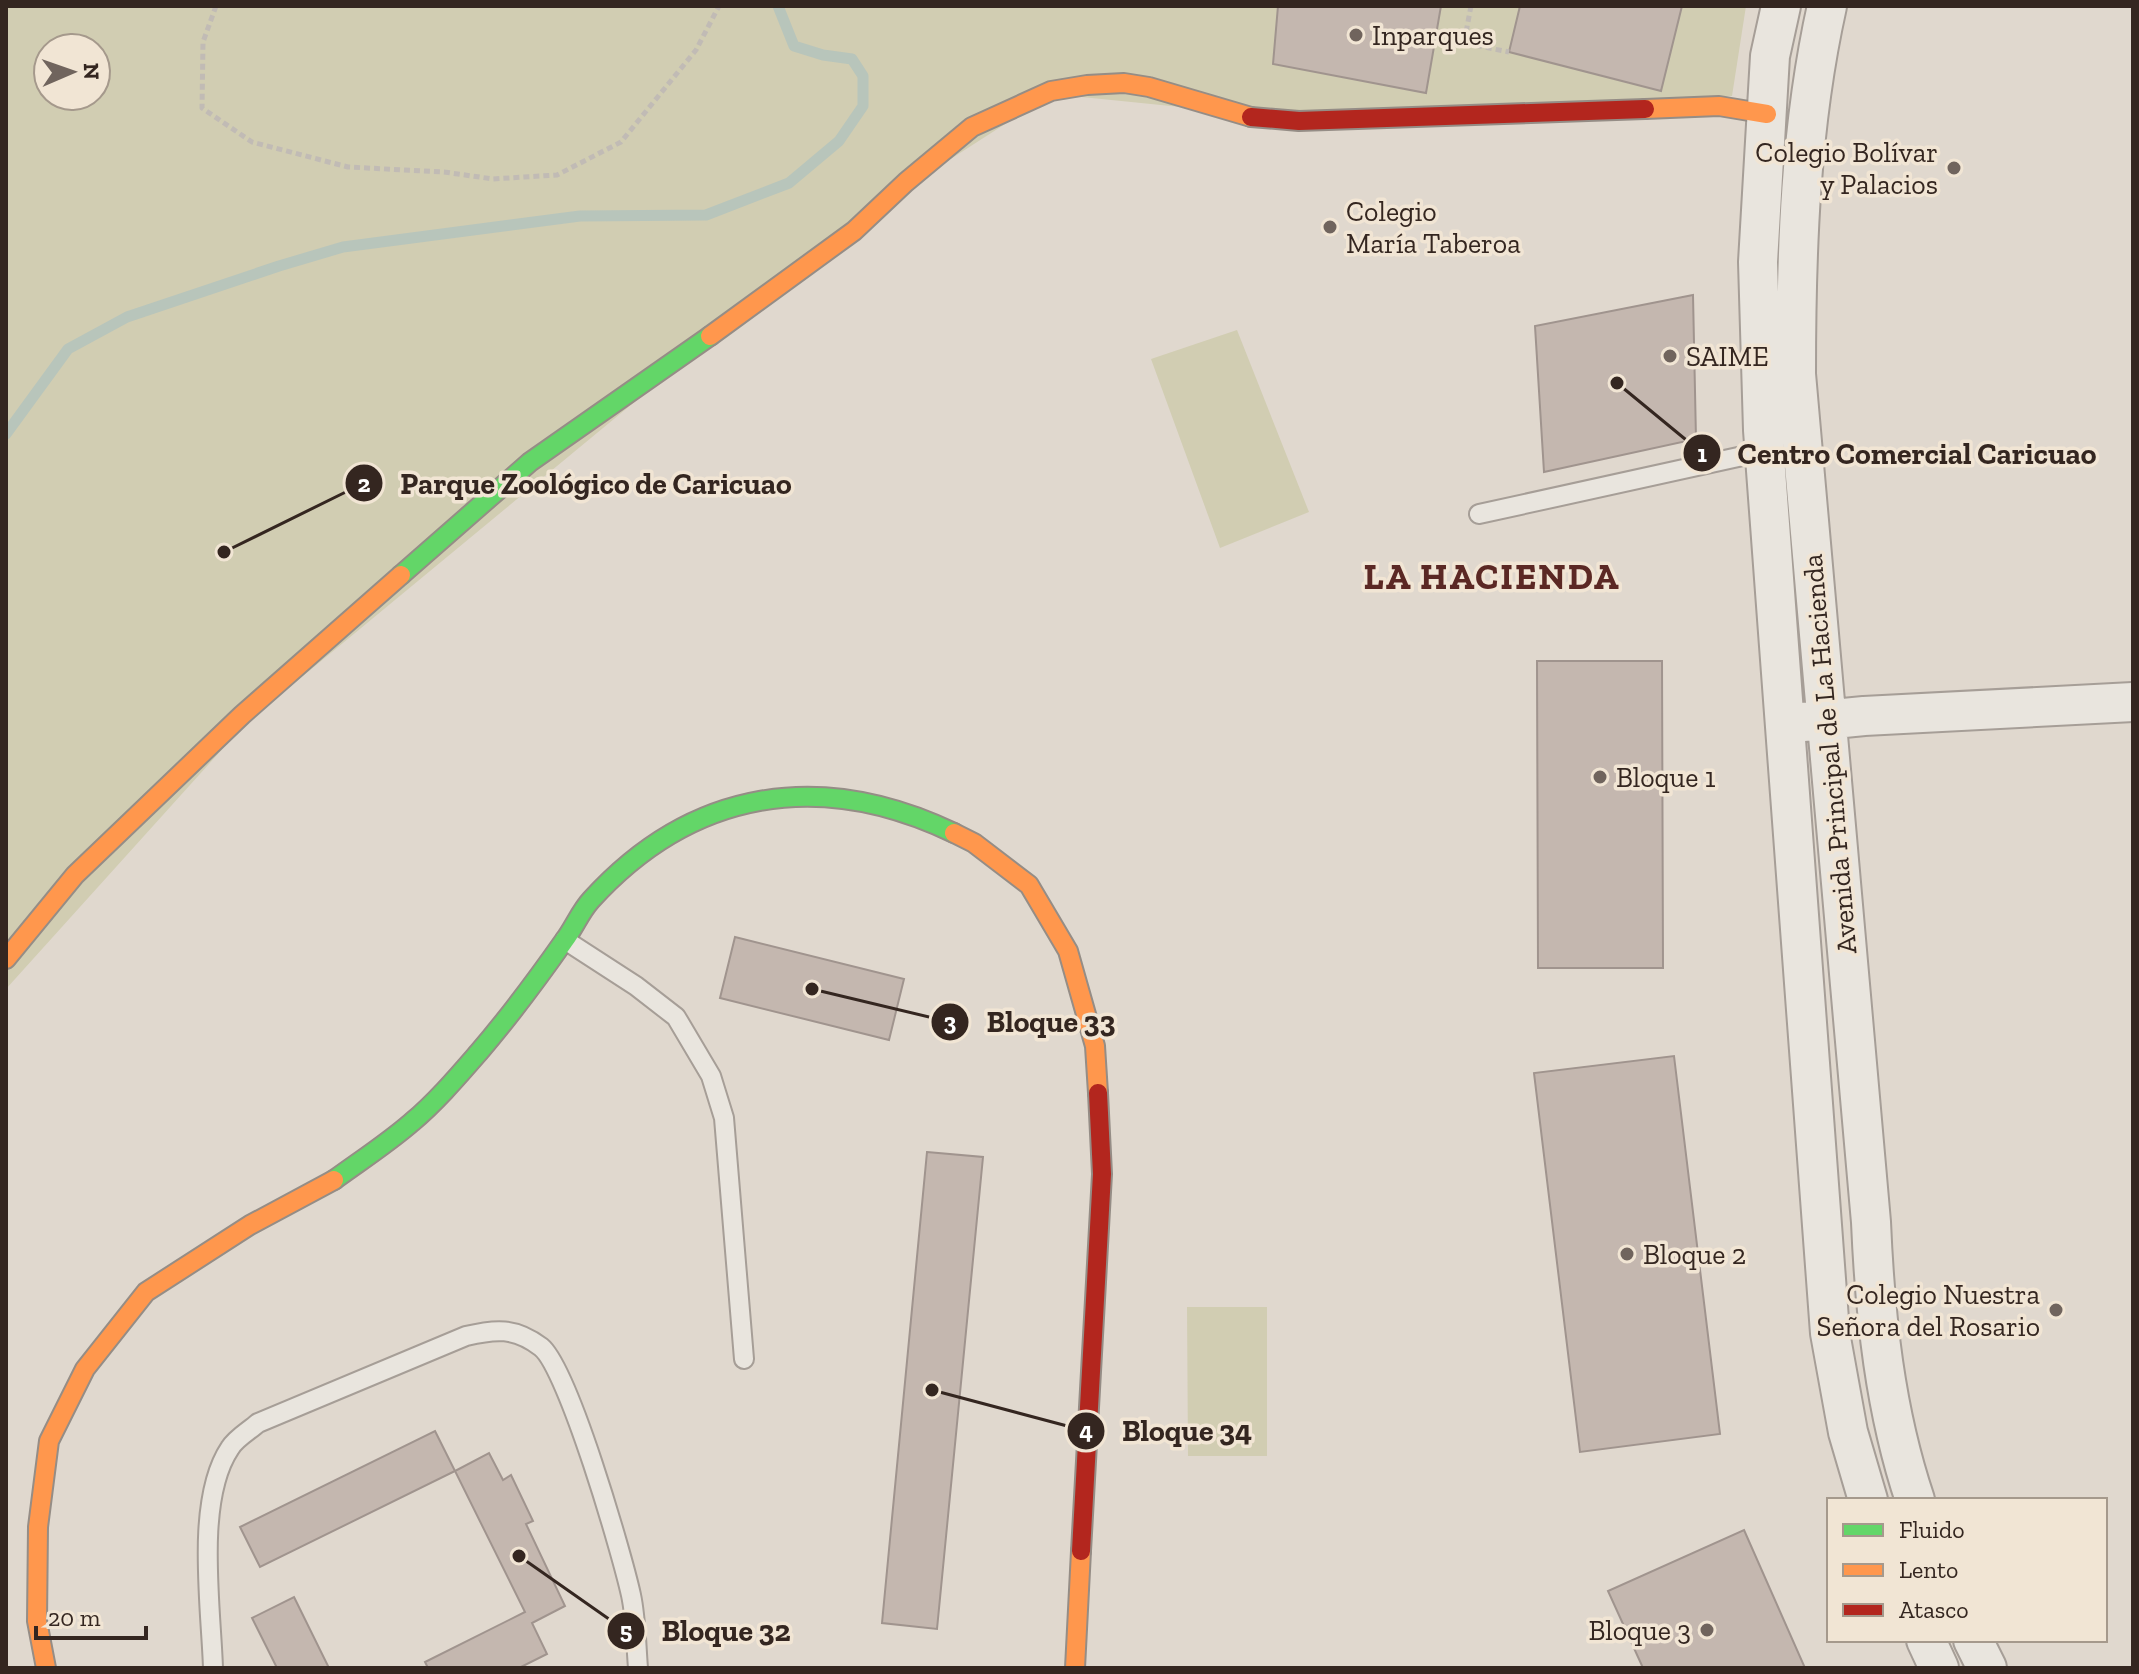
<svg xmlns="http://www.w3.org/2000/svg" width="2139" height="1674" viewBox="0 0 2139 1674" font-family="'Zilla Slab',serif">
	<rect width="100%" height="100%" fill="#e0d8ce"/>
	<!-- green -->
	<path fill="#d1cdb2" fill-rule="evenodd" d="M 6,6 L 1746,6 L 1732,96 L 1299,119 L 1052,94 L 851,223 L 245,724 L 6,989 ZM 48,48 L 96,48 L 96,96 L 48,96 Z
		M 1237,330 L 1309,512 L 1220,548 L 1151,359 Z
		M 1187,1307 L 1267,1307 L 1267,1456 L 1188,1456 Z"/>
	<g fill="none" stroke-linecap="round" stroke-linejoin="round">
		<!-- stream -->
		<path stroke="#b8c5bb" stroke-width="11" d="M 6,434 L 68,349 L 127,317 L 279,266 L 343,247 L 580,216 L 706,215 L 789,183 L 839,141 L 863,106 L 863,76 L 852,59 L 823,55 L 794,46 L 778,6"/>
	</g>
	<!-- building -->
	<path fill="#c4b7af" stroke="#a0948e" stroke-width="2" d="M 1278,6 L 1441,6 L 1426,93 L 1273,64 Z
		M 1520,6 L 1682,6 L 1661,91 L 1509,52 Z
		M 1693,295 L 1696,439 L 1544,472 L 1535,326 Z
		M 1537,661 L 1662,661 L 1663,968 L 1538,968 Z
		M 735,937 L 904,979 L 889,1040 L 720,998 Z
		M 1674,1056 L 1720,1434 L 1580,1452 L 1534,1073 Z
		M 927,1152 L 983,1157 L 937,1629 L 882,1623 Z
		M 435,1431 L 455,1471 L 260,1567 L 240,1527 Z
		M 489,1453 L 503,1480 L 511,1475 L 533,1521 L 526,1524 L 565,1606 L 532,1623 L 547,1654 L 519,1668 L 428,1668 L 425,1662 L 525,1612 L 455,1471 Z
		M 1744,1530 L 1805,1668 L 1643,1668 L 1608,1591 Z
		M 294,1597 L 329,1668 L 277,1668 L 252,1618 Z"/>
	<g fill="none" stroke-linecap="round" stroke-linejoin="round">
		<!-- lane casing -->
		<g stroke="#a69e97" stroke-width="22">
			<path id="lane" d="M 1479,514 L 1770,450
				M 565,940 L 636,986 L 676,1017 L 711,1076 L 724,1118 L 744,1359
				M 213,1668 C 211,1606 195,1500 230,1448 C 236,1438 249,1431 258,1423 L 466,1336 C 495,1329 515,1327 541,1347 C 568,1368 622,1554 631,1595 C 636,1618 636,1644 638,1668"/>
		</g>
		<!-- street casing -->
		<g stroke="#a69e97" stroke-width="42">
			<path id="street" d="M 1781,6 L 1770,56 L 1758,262 L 1763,430 L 1830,1333 L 1848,1432 L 1868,1500
				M 1827,6 C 1800,127 1796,251 1796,374 L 1871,1222 C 1875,1316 1885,1411 1915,1500
				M 1803,722 L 1864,716 L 2133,702
				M 1926,1640 L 1939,1668
				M 1973,1640 L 1987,1668"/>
		</g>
		<!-- fast casing -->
		<g stroke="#958d86" stroke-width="22">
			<path id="fast" d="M 401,575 L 530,462 L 710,336
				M 334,1180 C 360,1161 388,1143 412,1122 C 436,1102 459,1075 479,1052 C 509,1017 538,978 564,941 C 574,928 580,912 591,900 C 692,789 820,769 954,833"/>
		</g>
		<!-- slow casing -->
		<g stroke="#958d86" stroke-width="22">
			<path id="slow" d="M 1645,109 L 1719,106 L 1767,114
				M 710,336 L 854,231 L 906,182 L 972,127 L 1051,91 L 1087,85 L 1124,83 L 1149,87 L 1251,117
				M 954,833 L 974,843 L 1029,885 L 1068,951 L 1095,1046 L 1098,1093
				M 6,959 L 75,875 L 242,715 L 401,575
				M 46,1668 L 37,1621 L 38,1527 L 49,1441 L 85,1369 L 146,1292 L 250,1225 L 334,1180
				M 1075,1668 L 1081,1551"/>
		</g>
		<!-- jam casing -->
		<g stroke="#958d86" stroke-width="22">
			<path id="jam" d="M 1251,117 L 1299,121 L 1645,109
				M 1081,1551 L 1102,1174 L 1098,1093"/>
		</g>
		<!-- path -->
		<path stroke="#c1bbb5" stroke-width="5" stroke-dasharray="6 4" stroke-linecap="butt" d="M 216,6 L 203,42 L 202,108 L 252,142 L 348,167 L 444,172 L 493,179 L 557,175 L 621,142 L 696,50 L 719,6
			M 1471,6 L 1464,43 L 1509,52"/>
		<!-- lane -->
		<use href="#lane" stroke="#e9e5de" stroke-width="18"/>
		<!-- street -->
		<use href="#street" stroke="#e9e5de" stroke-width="38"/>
		<!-- fast -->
		<use href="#fast" stroke="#63d668" stroke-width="18"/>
		<!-- slow -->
		<use href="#slow" stroke="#ff974d" stroke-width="18"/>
		<!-- jam -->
		<use href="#jam" stroke="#b3261e" stroke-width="18"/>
	</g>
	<!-- markers -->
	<g fill="#70645d" stroke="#f1e5d4" stroke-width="3">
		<circle cx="1356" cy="35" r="8"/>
		<circle cx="1954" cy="168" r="8"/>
		<circle cx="1330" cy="227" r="8"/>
		<circle cx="1670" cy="356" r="8"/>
		<circle cx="1600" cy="777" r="8"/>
		<circle cx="1627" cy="1254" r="8"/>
		<circle cx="2056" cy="1310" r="8"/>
		<circle cx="1707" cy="1630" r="8"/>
	</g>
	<g text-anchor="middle" stroke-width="7" stroke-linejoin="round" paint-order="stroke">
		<!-- poi labels -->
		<g font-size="28" fill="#342620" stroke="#f1e5d4" text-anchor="start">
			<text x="1372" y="45">Inparques</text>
			<text x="1938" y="162" text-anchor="end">Colegio Bolívar<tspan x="1938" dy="32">y Palacios</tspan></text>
			<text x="1346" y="221">Colegio<tspan x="1346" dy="32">María Taberoa</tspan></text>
			<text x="1686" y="366">SAIME</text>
			<text x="1616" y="787">Bloque 1</text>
			<text x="1643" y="1264">Bloque 2</text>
			<text x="2040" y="1304" text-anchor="end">Colegio Nuestra<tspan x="2040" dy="32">Señora del Rosario</tspan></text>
			<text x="1691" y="1640" text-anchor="end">Bloque 3</text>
		</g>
		<!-- street labels -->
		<g font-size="28" fill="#342620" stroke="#f1e5d4">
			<text transform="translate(1829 754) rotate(-95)" y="10">Avenida Principal de La Hacienda</text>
		</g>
		<!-- district labels -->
		<g font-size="36" font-weight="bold" letter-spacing="2" fill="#5b2824" stroke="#f1e5d4">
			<text x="1492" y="589">LA HACIENDA</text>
		</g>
	</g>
	<!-- callouts -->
	<path fill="none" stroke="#342620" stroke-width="3" d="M1617 383L1702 453M224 552L364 483M812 989L950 1022M932 1390L1086 1431M519 1556L626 1631"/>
	<g fill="#342620" stroke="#f1e5d4" stroke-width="3">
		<circle cx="1617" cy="383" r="8"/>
		<circle cx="224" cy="552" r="8"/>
		<circle cx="812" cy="989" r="8"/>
		<circle cx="932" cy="1390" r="8"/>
		<circle cx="519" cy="1556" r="8"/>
		<circle cx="1702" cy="453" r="20"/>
		<circle cx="364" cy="483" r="20"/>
		<circle cx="950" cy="1022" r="20"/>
		<circle cx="1086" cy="1431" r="20"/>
		<circle cx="626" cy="1631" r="20"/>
	</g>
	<g font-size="24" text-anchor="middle" font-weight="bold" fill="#fff">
		<text x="1702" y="462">1</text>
		<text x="364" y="492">2</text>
		<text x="950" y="1030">3</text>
		<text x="1086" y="1439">4</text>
		<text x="626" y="1639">5</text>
	</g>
	<g font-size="30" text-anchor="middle" font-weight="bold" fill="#342620" stroke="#f1e5d4" stroke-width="7" stroke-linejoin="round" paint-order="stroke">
		<text x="1917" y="464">Centro Comercial Caricuao</text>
		<text x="596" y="494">Parque Zoológico de Caricuao</text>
		<text x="1051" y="1032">Bloque 33</text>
		<text x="1187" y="1441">Bloque 34</text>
		<text x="726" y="1641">Bloque 32</text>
	</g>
	<!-- border -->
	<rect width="2139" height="1674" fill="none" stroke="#342620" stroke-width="16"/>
	<!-- legend -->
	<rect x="1827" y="1498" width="280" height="144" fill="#f1e5d4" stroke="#a5998c" stroke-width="2"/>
	<rect x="1843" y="1524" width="40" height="12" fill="#63d668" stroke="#a5998c" stroke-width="2"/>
	<text x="1899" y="1538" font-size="24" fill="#342620">Fluido</text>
	<rect x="1843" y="1564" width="40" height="12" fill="#ff974d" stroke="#a5998c" stroke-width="2"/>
	<text x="1899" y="1578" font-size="24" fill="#342620">Lento</text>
	<rect x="1843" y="1604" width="40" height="12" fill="#b3261e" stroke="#a5998c" stroke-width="2"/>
	<text x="1899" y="1618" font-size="24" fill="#342620">Atasco</text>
	<!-- north arrow -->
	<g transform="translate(72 72) rotate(88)"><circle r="38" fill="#f1e5d4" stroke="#a5998c" stroke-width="2"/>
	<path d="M0-6L14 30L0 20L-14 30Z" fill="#70645d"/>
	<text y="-12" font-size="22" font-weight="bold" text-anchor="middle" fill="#342620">N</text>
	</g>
	<!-- scale -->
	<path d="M36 1626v12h110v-12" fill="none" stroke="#342620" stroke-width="4"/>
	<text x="48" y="1626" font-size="24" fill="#342620" stroke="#f1e5d4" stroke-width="6" paint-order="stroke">20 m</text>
</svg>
